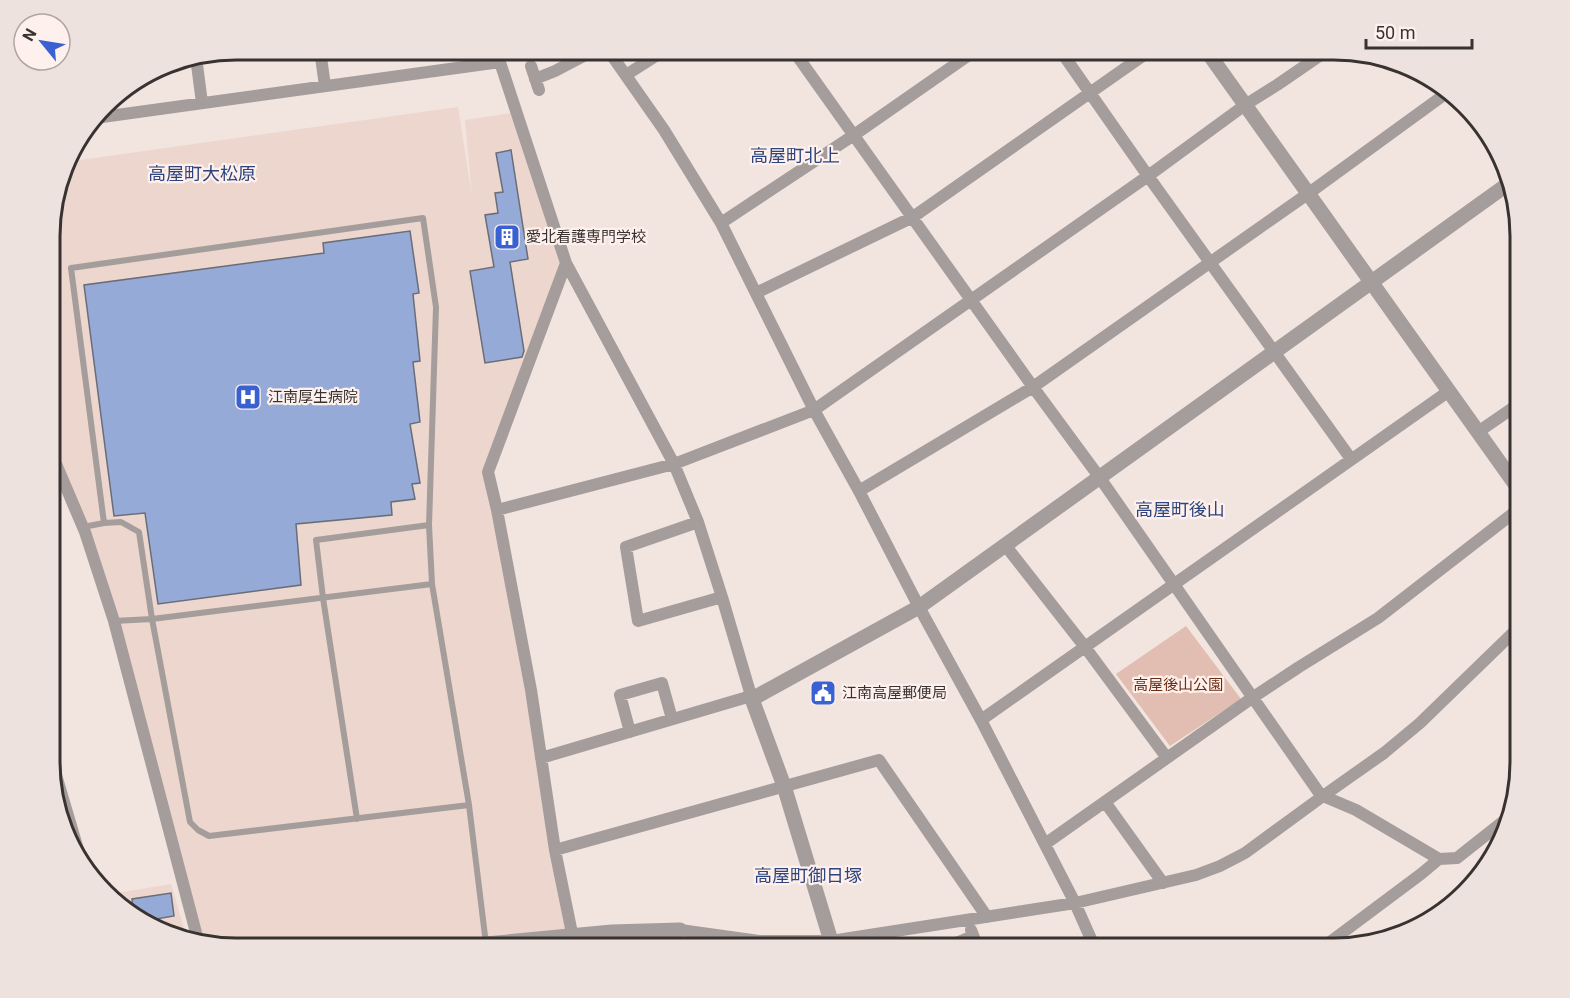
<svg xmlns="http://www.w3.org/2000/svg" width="1570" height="998" viewBox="0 0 1570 998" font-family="Roboto,'Noto Sans JP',sans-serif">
	<rect width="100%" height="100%" fill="#f2e4de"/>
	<!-- built -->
	<path fill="#edd6ce" d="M 458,107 L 472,197 L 465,120 L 518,112 L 566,263 L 488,472 L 573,936 L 471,948 L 235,948 L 199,944 L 114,621 L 51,452 L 51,212 L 66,162 Z
		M 171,884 L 188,942 L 132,917 L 111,894 Z"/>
	<!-- green -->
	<path fill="#e1beb1" d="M 1186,626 L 1241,699 L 1170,746 L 1116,674 Z"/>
	<!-- building -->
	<path fill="#96aad7" stroke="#686d78" stroke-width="1.5" d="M 511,150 L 528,259 L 510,262 L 524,351 L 522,357 L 485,363 L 470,271 L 494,267 L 485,215 L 498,213 L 495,193 L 503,192 L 496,153 Z
		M 410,231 L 419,293 L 413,294 L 420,361 L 413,362 L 420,422 L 410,424 L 420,483 L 412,484 L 415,499 L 391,502 L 392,515 L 296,524 L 301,585 L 158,604 L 145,513 L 114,516 L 84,285 L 324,253 L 323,243 Z
		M 171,893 L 174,916 L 145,921 L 144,918 L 134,918 L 132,899 Z"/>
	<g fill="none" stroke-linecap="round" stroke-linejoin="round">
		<!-- service -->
		<path stroke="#a49d9b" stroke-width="6" d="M 83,527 L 104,523
			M 114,621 L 152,619 L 432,584
			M 469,805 L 209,836 L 198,830 L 190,822 L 152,619 L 139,532 L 121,522 L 104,523 L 71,268 L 423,218 L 436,307 L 429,525 L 432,584 L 469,805 L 486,944
			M 357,819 L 323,598 L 316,540 L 429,525"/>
		<!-- minor -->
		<path stroke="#a49d9b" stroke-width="12" d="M 320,50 L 325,86
			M 496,50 L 566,263 L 488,472 L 497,510
			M 608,50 L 664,130 L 721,223 L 814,410 L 859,491 L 919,607 L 981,720 L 1075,903 L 1095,948
			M 793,50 L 1033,387 L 1100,478 L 1322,797
			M 1060,50 L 1148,176 L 1351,459
			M 196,57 L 202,103
			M 531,66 L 539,90
			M 626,75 L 665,50
			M 535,79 L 555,71 L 595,50
			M 95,118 L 500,62
			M 721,223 L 854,135 L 976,50
			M 566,263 L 674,464 L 698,522 L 722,597 L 752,699
			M 756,293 L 913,217 L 1151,50
			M 1478,432 L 1520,403
			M 51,452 L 85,532 L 114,621 L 199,944
			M 859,491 L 1033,387 L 1309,193 L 1448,92
			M 698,522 L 626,547 L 638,621 L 722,597
			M 1005,545 L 1085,647 L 1167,758
			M 981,720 L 1449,391
			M 630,732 L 620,695 L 662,683 L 672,719
			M 51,758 L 82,863
			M 541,758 L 751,696
			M 1323,796 L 1356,810 L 1439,859
			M 1105,802 L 1163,883
			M 1045,844 L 1252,698 L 1299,667 L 1378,618 L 1520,508
			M 555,850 L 879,760 L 987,917
			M 680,930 L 759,941 L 831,941 L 1075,903 L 1196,875 L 1220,866 L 1245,853 L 1323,796 L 1384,753 L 1420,723 L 1520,626
			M 971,930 L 978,948
			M 575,948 L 555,850 L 531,690 L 497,510 L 674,464 L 814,410 L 1148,176 L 1245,105 L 1277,85 L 1328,50
			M 944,948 L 973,936
			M 1322,948 L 1421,874 L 1439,859 L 1457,858 L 1505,820"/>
		<!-- tertiary -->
		<path stroke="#a49d9b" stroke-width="15" d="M 1206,50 L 1520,491
			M 461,948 L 486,944 L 612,932 L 680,930
			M 834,948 L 831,941 L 784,786 L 752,699 L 919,607 L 1508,184"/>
	</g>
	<!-- icons -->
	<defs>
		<g id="building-square" transform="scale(1.35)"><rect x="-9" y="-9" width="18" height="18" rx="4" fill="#3a61d2" stroke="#fef1ed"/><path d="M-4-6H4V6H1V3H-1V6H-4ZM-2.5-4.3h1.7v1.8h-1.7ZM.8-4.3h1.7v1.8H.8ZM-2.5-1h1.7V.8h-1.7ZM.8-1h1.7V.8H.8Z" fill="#fff"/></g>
		<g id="hospital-square" transform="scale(1.35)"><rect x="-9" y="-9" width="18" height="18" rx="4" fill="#3a61d2" stroke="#fef1ed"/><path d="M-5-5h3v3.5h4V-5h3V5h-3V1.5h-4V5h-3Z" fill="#fff"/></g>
		<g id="civic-square" transform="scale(1.35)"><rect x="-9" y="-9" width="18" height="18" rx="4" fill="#3a61d2" stroke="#fef1ed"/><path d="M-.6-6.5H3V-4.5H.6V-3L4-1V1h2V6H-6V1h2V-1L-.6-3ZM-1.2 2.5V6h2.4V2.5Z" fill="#fff"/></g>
	</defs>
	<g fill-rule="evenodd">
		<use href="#building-square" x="507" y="237"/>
		<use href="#hospital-square" x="248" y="397"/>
		<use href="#civic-square" x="823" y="693"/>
	</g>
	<g text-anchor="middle" stroke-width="4.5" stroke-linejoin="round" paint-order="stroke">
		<!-- poi labels -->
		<g font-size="15" fill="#383330" stroke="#fef1ed" text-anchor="start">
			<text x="526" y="242">愛北看護専門学校</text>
			<text x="268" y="402">江南厚生病院</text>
			<text x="842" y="698">江南高屋郵便局</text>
		</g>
		<!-- park labels -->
		<g font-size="15" fill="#6c2d11" stroke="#fef1ed">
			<text x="1178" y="690">高屋後山公園</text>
		</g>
		<!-- quarter labels -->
		<g font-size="18" fill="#2e447d" stroke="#fef1ed">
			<text x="795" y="162">高屋町北上</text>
			<text x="202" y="180">高屋町大松原</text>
			<text x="1180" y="516">高屋町後山</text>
			<text x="808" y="882">高屋町御日塚</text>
		</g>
	</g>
	<!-- crop -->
	<path d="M0 0H1570V998H0ZM236 60H1334A176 176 0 0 1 1510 236V762A176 176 0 0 1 1334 938H236A176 176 0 0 1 60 762V236A176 176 0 0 1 236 60Z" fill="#eee2de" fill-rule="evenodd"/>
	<path fill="none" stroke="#383330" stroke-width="3" d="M236 60H1334A176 176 0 0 1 1510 236V762A176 176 0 0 1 1334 938H236A176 176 0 0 1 60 762V236A176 176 0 0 1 236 60Z"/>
	<!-- north arrow -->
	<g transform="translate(42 42) rotate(300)"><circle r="28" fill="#fef1ed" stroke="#afa5a1" stroke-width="1.5"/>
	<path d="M0-4.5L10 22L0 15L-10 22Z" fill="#3a61d2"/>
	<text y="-9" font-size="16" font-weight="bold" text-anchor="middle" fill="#383330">N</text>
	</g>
	<!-- scale -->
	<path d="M1366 39v9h106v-9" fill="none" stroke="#383330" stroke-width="3"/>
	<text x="1375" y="39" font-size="18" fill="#383330" stroke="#fef1ed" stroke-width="4.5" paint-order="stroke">50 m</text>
</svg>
